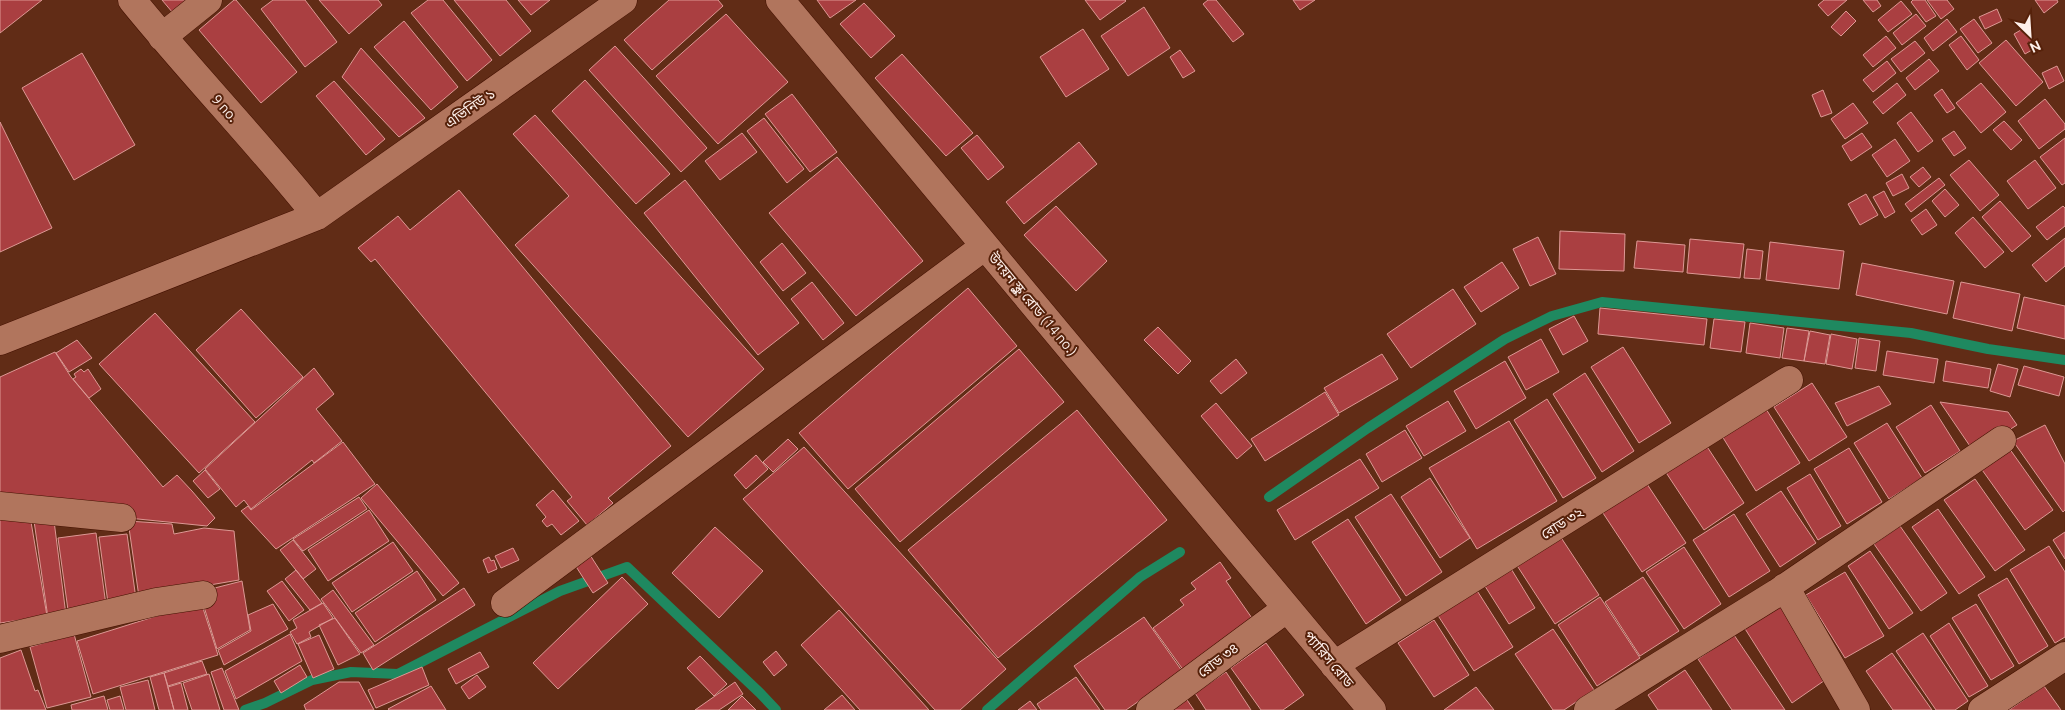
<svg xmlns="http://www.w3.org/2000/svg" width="2065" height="710" viewBox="0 0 2065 710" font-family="Ubuntu,'Noto Sans Bengali',sans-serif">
	<rect width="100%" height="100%" fill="#612c16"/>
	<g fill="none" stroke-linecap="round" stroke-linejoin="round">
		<!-- stream -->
		<path stroke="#1f8960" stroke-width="10" d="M 1269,497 L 1368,428 L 1505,339 L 1552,316 L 1602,302 L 1911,333 L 1988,349 L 2065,360
			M 245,710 L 265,703 L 312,680 L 351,672 L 398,674 L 560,591 L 627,567 L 760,693 L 776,710
			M 987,710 L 1140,577 L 1180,552"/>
	</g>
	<!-- building -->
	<path fill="#aa3f41" stroke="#dd9894" d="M 0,0 L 42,0 L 0,33 Z
		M 162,0 L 188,0 L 173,13 Z
		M 234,0 L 236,0 L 297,72 L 261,103 L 199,30 Z
		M 273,0 L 305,0 L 337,42 L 305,67 L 261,9 Z
		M 319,0 L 378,0 L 382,5 L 349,34 Z
		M 428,0 L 443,0 L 492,60 L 467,81 L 411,13 Z
		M 454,0 L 506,0 L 531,31 L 500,56 Z
		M 518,0 L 550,0 L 531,15 Z
		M 669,0 L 718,0 L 723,6 L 652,70 L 624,40 Z
		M 817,0 L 856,0 L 830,18 Z
		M 1085,0 L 1125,0 L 1126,1 L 1100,20 Z
		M 1208,0 L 1216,0 L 1244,34 L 1233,42 L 1203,4 Z
		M 1293,0 L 1315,0 L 1300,10 Z
		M 1824,0 L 1847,0 L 1828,16 L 1818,5 Z
		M 1863,0 L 1877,0 L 1881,6 L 1873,12 Z
		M 1913,0 L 1925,0 L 1936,16 L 1926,22 L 1911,2 Z
		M 1927,0 L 1947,0 L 1954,9 L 1941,19 Z
		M 2035,0 L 2057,0 L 2058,2 L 2044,13 Z
		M 1901,1 L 1912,14 L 1888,32 L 1878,20 Z
		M 864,3 L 895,36 L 871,58 L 840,24 Z
		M 1144,7 L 1170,48 L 1128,76 L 1101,36 Z
		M 1997,9 L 2002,21 L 1985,29 L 1979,17 Z
		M 1846,11 L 1856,21 L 1841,36 L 1831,27 Z
		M 726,14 L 788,82 L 718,144 L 656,76 Z
		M 1916,14 L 1926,26 L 1902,45 L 1893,33 Z
		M 1947,19 L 1957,32 L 1933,51 L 1924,38 Z
		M 1974,19 L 1992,43 L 1978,53 L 1960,29 Z
		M 404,21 L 458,87 L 431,110 L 374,47 Z
		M 2026,27 L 2037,47 L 2025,54 L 2014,34 Z
		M 1083,29 L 1109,69 L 1066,97 L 1040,57 Z
		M 1886,36 L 1896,48 L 1873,67 L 1863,55 Z
		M 1961,36 L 1979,60 L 1967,70 L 1949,45 Z
		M 2006,40 L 2043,82 L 2016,106 L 1979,63 Z
		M 1915,41 L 1925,53 L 1901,72 L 1891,59 Z
		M 615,46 L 707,148 L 681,172 L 589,70 Z
		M 361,48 L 425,118 L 399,137 L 342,77 Z
		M 1180,50 L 1195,71 L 1183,78 L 1170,57 Z
		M 82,53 L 135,145 L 74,180 L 22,88 Z
		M 902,54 L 973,133 L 946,156 L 875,78 Z
		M 1929,59 L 1939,71 L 1915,90 L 1906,78 Z
		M 1887,61 L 1896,73 L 1873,92 L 1863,80 Z
		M 2057,66 L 2064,81 L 2049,89 L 2042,73 Z
		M 585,80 L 670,174 L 636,204 L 552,111 Z
		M 334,81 L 385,139 L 366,155 L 316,96 Z
		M 1897,83 L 1906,95 L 1883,114 L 1873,102 Z
		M 1981,83 L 2006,112 L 1981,133 L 1956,103 Z
		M 1942,89 L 1955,108 L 1947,113 L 1934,95 Z
		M 1823,90 L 1832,113 L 1821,117 L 1812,95 Z
		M 792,94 L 837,152 L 810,172 L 765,114 Z
		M 2045,99 L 2065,124 L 2065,129 L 2039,149 L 2018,121 Z
		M 1853,103 L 1868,123 L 1845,139 L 1831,119 Z
		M 1911,112 L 1933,141 L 1918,152 L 1897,123 Z
		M 535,115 L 764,369 L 688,437 L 515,245 L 569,196 L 513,134 Z
		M 764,118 L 804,169 L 787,183 L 747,131 Z
		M 2004,121 L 2022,140 L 2011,150 L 1993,130 Z
		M 0,122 L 52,228 L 0,252 Z
		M 1954,131 L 1966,148 L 1954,156 L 1942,139 Z
		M 742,133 L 757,152 L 720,180 L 705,161 Z
		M 1862,133 L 1872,147 L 1851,161 L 1842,146 Z
		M 977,135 L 1004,167 L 988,180 L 961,148 Z
		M 2065,138 L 2065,183 L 2062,185 L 2040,157 Z
		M 1895,139 L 1910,161 L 1887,177 L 1872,155 Z
		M 1079,142 L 1097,164 L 1024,224 L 1006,202 Z
		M 837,157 L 923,261 L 856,316 L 769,213 Z
		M 1969,160 L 1999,195 L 1980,211 L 1950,175 Z
		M 2035,160 L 2056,188 L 2028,209 L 2007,181 Z
		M 1923,167 L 1931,177 L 1919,187 L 1910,177 Z
		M 1902,174 L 1909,188 L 1893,196 L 1886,183 Z
		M 1939,178 L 1945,185 L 1911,212 L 1905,204 Z
		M 685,180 L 799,323 L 758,355 L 644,213 Z
		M 1945,189 L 1959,205 L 1945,217 L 1932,201 Z
		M 459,190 L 671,446 L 608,498 L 613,503 L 587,525 L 567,501 L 572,497 L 375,259 L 371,262 L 358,248 L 398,216 L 410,230 Z
		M 1884,191 L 1895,212 L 1885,218 L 1873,197 Z
		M 1866,194 L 1878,215 L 1860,225 L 1848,204 Z
		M 2000,201 L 2031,236 L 2012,252 L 1982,217 Z
		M 1056,206 L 1107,261 L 1076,291 L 1024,235 Z
		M 2063,206 L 2065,208 L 2065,226 L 2047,240 L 2036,227 Z
		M 1926,209 L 1937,225 L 1922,235 L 1911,220 Z
		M 1973,217 L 2004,252 L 1985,268 L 1955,233 Z
		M 1560,231 L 1625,234 L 1624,271 L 1559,269 Z
		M 1538,237 L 1556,274 L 1530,286 L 1513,249 Z
		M 2065,238 L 2065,266 L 2046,282 L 2032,265 Z
		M 1690,239 L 1744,244 L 1740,278 L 1687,273 Z
		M 1637,241 L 1685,245 L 1683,272 L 1634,268 Z
		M 1770,242 L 1844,251 L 1839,289 L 1766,280 Z
		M 782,243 L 806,273 L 783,291 L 760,262 Z
		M 1747,249 L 1763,251 L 1760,279 L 1744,278 Z
		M 1502,262 L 1519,288 L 1481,312 L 1464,287 Z
		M 1862,263 L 1954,281 L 1947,314 L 1856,295 Z
		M 812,282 L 844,323 L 823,340 L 791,299 Z
		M 1961,282 L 2020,294 L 2012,331 L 1953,318 Z
		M 968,288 L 1017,346 L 848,489 L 799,433 Z
		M 1453,289 L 1476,324 L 1411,368 L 1387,334 Z
		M 2024,297 L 2065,306 L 2065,339 L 2017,328 Z
		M 1600,308 L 1707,319 L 1704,345 L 1598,334 Z
		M 241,309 L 303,377 L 256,418 L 196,350 Z
		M 155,313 L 255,422 L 199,473 L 99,364 Z
		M 1574,316 L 1588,341 L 1563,355 L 1549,329 Z
		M 1714,319 L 1745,322 L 1741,352 L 1710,348 Z
		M 1750,323 L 1784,328 L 1780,358 L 1746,353 Z
		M 1158,327 L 1191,361 L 1178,374 L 1144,340 Z
		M 1787,328 L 1809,331 L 1804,361 L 1782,358 Z
		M 1810,331 L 1830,335 L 1825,364 L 1804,361 Z
		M 1831,334 L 1857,339 L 1852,369 L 1826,364 Z
		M 1859,338 L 1880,341 L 1876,371 L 1855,368 Z
		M 1541,339 L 1559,372 L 1526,390 L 1508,357 Z
		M 77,340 L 92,358 L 69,372 L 56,353 Z
		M 1623,347 L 1671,423 L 1639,443 L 1591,367 Z
		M 1019,349 L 1064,402 L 900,542 L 855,489 Z
		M 1887,351 L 1938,359 L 1934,383 L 1883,375 Z
		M 55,352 L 71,377 L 163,487 L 177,475 L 192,491 L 215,518 L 207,526 L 0,505 L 0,377 Z
		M 1382,354 L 1398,379 L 1339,413 L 1324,388 Z
		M 1236,359 L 1247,373 L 1221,394 L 1210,381 Z
		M 1505,361 L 1526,398 L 1476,429 L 1454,391 Z
		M 1946,361 L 1991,369 L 1988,388 L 1943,381 Z
		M 1998,364 L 2018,369 L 2010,397 L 1990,391 Z
		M 2024,366 L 2064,377 L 2059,396 L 2018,385 Z
		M 314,368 L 334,394 L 316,409 L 342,441 L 314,463 L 312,460 L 251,509 L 244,500 L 236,507 L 205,469 Z
		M 81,369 L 84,372 L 88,369 L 101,389 L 89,398 L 73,379 L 76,377 L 74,374 Z
		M 1585,373 L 1634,451 L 1602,472 L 1553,394 Z
		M 1812,383 L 1847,437 L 1809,461 L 1774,407 Z
		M 1879,386 L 1891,404 L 1847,426 L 1835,403 Z
		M 1325,392 L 1339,415 L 1265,461 L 1251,439 Z
		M 1547,399 L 1596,478 L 1563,498 L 1514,420 Z
		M 1448,401 L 1466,431 L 1424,456 L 1406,426 Z
		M 1940,402 L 2008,412 L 2017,425 L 1974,452 Z
		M 1216,403 L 1252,446 L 1237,459 L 1201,416 Z
		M 1931,405 L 1960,451 L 1925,473 L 1896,427 Z
		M 1766,409 L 1800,463 L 1756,491 L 1722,436 Z
		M 1077,410 L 1167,520 L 998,658 L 908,550 Z
		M 1509,421 L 1557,501 L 1477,549 L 1429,468 Z
		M 1887,423 L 1922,478 L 1889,499 L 1854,443 Z
		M 2045,425 L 2065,464 L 2065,510 L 2063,512 L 2013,441 Z
		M 1405,430 L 1422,458 L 1382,482 L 1366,454 Z
		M 788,439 L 798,449 L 773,472 L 763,462 Z
		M 343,442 L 375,484 L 276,549 L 241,511 L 248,506 L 251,510 Z
		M 1704,442 L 1744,503 L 1704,530 L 1663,468 Z
		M 804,447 L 1006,669 L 960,710 L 935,710 L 743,499 Z
		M 1849,448 L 1882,502 L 1847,524 L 1814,469 Z
		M 2009,448 L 2053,510 L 2025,530 L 1980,467 Z
		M 756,455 L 768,469 L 746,489 L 734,475 Z
		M 1360,459 L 1379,488 L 1295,540 L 1277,510 Z
		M 205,470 L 220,489 L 208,498 L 193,481 Z
		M 1810,474 L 1841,526 L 1818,540 L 1787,488 Z
		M 1430,478 L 1470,538 L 1440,558 L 1401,497 Z
		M 1975,479 L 2025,550 L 1995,571 L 1944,500 Z
		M 1645,481 L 1686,543 L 1642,572 L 1601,510 Z
		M 377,484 L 459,583 L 443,596 L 361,498 Z
		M 553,490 L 579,521 L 561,535 L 552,524 L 547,527 L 542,521 L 546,517 L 536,505 Z
		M 1781,491 L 1816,543 L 1780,567 L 1746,514 Z
		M 1391,494 L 1442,572 L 1406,596 L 1355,517 Z
		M 359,497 L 367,509 L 303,551 L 293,539 Z
		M 0,509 L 29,510 L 47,616 L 0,623 Z
		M 1938,509 L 1985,577 L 1959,594 L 1912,527 Z
		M 369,510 L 389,541 L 328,581 L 308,550 Z
		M 53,513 L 66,615 L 48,618 L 33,514 Z
		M 1734,514 L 1770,571 L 1729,597 L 1693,540 Z
		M 1348,519 L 1401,600 L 1366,624 L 1312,542 Z
		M 128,521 L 172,524 L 174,534 L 204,528 L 234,531 L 239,580 L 139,597 Z
		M 1900,526 L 1947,593 L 1921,611 L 1874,544 Z
		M 715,527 L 763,571 L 719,618 L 672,573 Z
		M 2065,532 L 2065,559 L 2053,540 Z
		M 96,533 L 106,605 L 68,610 L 58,538 Z
		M 127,534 L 136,599 L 108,603 L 99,537 Z
		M 1560,536 L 1599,595 L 1555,624 L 1516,564 Z
		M 293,540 L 316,569 L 303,579 L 280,550 Z
		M 393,542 L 413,571 L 352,612 L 332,583 Z
		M 2049,546 L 2065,572 L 2065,637 L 2055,643 L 2010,570 Z
		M 1684,547 L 1721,604 L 1684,629 L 1646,572 Z
		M 513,548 L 519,560 L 501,568 L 495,556 Z
		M 1870,551 L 1913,613 L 1889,629 L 1848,566 Z
		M 590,555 L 608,583 L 593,593 L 575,565 Z
		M 489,557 L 491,561 L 494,560 L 497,569 L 488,573 L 483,560 Z
		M 1220,562 L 1231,578 L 1226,581 L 1254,621 L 1184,671 L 1153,628 L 1184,605 L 1180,600 L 1196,589 L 1191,583 Z
		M 1510,567 L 1535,608 L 1509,624 L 1483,583 Z
		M 296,570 L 322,603 L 310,610 L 285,579 Z
		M 417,571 L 436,600 L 375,642 L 355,613 Z
		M 1845,572 L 1884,636 L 1845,658 L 1806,595 Z
		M 622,577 L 648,604 L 558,689 L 533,663 Z
		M 1643,577 L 1679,631 L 1640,656 L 1605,602 Z
		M 2007,578 L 2048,646 L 2019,664 L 1978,595 Z
		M 242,581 L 250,630 L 217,649 L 201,597 L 207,590 Z
		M 282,581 L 304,610 L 289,621 L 267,591 Z
		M 464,588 L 475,605 L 373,670 L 363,653 Z
		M 1476,589 L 1513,647 L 1474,671 L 1437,614 Z
		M 333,590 L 374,645 L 361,653 L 321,599 Z
		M 1600,597 L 1640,658 L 1597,686 L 1558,625 Z
		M 1778,600 L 1828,678 L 1792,703 L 1742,624 Z
		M 201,602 L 218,655 L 93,694 L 77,641 Z
		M 323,603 L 333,618 L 309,632 L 311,637 L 297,644 L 290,632 L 297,628 L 293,620 Z
		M 273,604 L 288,629 L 224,665 L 218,650 L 251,631 L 248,615 Z
		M 1976,604 L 2014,666 L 1991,680 L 1952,618 Z
		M 839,610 L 929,710 L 860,710 L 801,645 Z
		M 1144,617 L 1182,671 L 1126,710 L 1105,710 L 1074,666 Z
		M 335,618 L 360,654 L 338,665 L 319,625 Z
		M 1434,620 L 1469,675 L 1434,697 L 1398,643 Z
		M 1949,623 L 1988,686 L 1969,697 L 1930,636 Z
		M 1553,629 L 1594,690 L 1564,710 L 1553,710 L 1515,654 Z
		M 1923,633 L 1968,701 L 1955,710 L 1936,710 L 1896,651 Z
		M 74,634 L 91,697 L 47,708 L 30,647 Z
		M 290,634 L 302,661 L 236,699 L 225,671 Z
		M 319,635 L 334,669 L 313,678 L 298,644 Z
		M 1734,635 L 1785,710 L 1732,710 L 1698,659 Z
		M 1266,643 L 1304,695 L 1283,710 L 1261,710 L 1231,668 Z
		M 21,650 L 35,691 L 38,690 L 46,710 L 0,710 L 0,658 Z
		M 776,651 L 787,665 L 774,676 L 763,662 Z
		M 480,652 L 489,667 L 456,684 L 448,669 Z
		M 1892,653 L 1932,710 L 1893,710 L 1866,671 Z
		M 700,656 L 727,684 L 714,696 L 687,668 Z
		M 202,661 L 207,674 L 168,686 L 164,673 Z
		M 300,665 L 307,677 L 281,693 L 274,681 Z
		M 422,667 L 429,685 L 376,708 L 368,690 Z
		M 222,668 L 239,710 L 224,710 L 211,672 Z
		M 1685,670 L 1712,710 L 1658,710 L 1648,695 Z
		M 1226,672 L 1251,710 L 1206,710 L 1195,693 Z
		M 164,673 L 174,710 L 159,710 L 150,677 Z
		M 209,674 L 220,710 L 192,710 L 183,683 Z
		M 477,675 L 486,687 L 469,699 L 461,687 Z
		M 1076,677 L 1100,710 L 1041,710 L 1037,704 Z
		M 148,680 L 155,710 L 126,710 L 120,687 Z
		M 339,682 L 359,682 L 374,710 L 306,710 L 304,705 Z
		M 735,682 L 743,694 L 719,710 L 695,710 Z
		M 181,683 L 188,710 L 174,710 L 168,687 Z
		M 431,686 L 446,710 L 389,710 L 388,709 Z
		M 2044,686 L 2061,710 L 2009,710 Z
		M 1476,687 L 1494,710 L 1444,710 Z
		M 842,695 L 855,710 L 824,710 Z
		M 104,696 L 108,710 L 72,710 L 71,705 Z
		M 120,696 L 124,710 L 110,710 L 107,700 Z
		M 742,696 L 756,710 L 728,710 Z
		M 1185,697 L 1194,710 L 1167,710 Z
		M 1030,701 L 1037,710 L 1018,710 Z"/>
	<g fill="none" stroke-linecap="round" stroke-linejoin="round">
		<!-- minor casing -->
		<g stroke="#410" stroke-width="29">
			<path id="minor" d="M 132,0 C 192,74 258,142 317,216
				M 780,0 L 1372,710
				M 162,37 L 208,0
				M 0,341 L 317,216 L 623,0
				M 0,506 L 122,518
				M 1785,587 L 1856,710
				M 505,603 L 985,246
				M 0,639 L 156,602 L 203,595
				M 1334,665 L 1789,380
				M 1150,710 L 1286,609
				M 1588,710 L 1777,593 L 2002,440
				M 1982,710 L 2065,656"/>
		</g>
		<!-- minor -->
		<use href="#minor" stroke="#b1755d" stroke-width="28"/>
	</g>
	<g text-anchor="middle" stroke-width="4" stroke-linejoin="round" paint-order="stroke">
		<!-- street labels -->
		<g font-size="14" fill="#fef0eb" stroke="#56210a">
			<text transform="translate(225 108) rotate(48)" y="5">9 no.</text>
			<text transform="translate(470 108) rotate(-35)" y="5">এভিনিউ ১</text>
			<text transform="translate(1033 304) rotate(50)" y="5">উদয়ন স্কুল রোড (14 no.)</text>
			<text transform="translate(1562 523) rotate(-32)" y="5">রোড ৩২</text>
			<text transform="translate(1329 659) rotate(50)" y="5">প্যারিস রোড</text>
			<text transform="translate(1218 660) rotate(-37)" y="5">রোড ৩৪</text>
		</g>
	</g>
	<!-- north arrow -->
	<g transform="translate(2030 35) rotate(155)" stroke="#56210a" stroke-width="4" paint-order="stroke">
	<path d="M0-4L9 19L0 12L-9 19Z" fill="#fef0eb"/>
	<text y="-8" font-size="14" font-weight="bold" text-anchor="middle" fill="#fef0eb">N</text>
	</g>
</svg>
